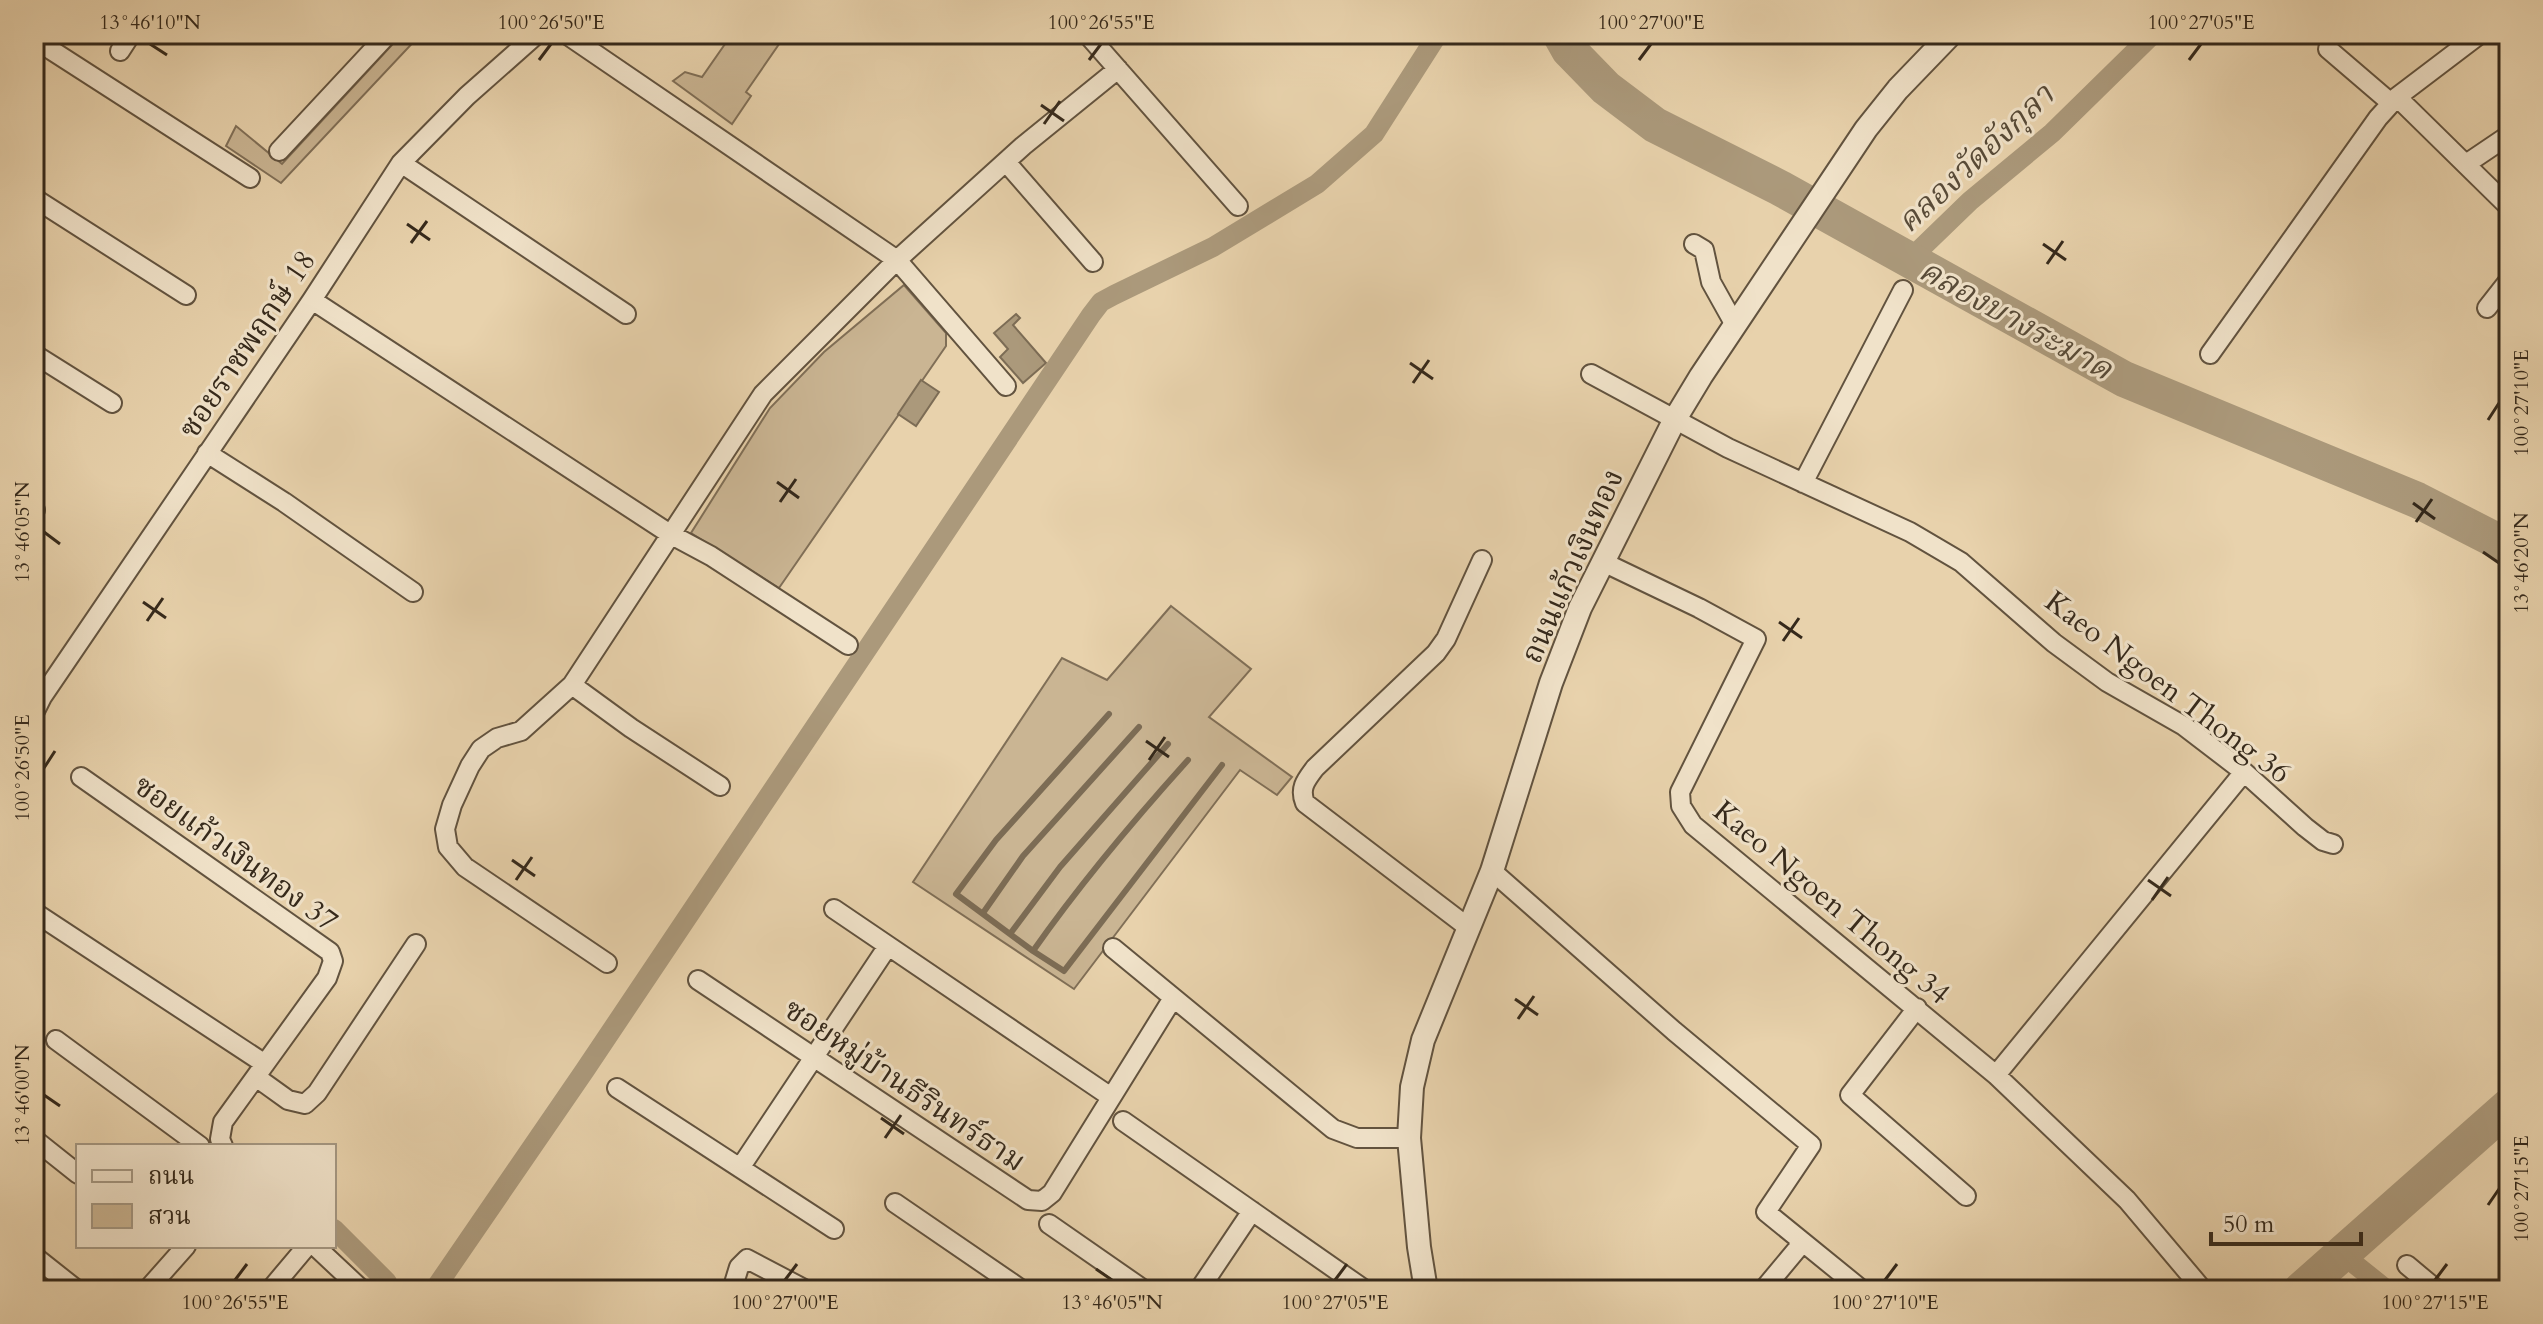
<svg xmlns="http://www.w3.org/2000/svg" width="2543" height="1324" viewBox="0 0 2543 1324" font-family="Cardo,'Noto Serif Thai',serif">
	<rect width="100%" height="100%" fill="#e8d2ac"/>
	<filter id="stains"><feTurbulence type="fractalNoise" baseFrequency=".0025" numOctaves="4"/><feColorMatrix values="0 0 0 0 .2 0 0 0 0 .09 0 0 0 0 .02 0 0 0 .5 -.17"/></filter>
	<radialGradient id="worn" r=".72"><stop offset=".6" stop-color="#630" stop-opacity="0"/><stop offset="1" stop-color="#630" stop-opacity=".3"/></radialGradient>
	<!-- green -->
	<path fill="#cab593" stroke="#806f57" stroke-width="2" d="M 402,34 L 421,34 L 281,183 L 226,146 L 236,126 L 282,164 Z
		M 732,34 L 786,34 L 746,92 L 751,96 L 732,124 L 673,81 L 685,72 L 702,77 Z
		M 904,285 L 946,333 L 946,346 L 779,588 L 691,533 L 770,408 L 824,352 Z
		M 1171,606 L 1251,669 L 1209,717 L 1292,777 L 1277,795 L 1240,770 L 1074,989 L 913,882 L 1062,658 L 1107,680 Z"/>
	<!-- water -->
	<path fill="#ab997b" stroke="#7c6c55" stroke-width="2" d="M 1016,314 L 1020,318 L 1013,325 L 1046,363 L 1023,383 L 1000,357 L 1008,349 L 994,333 Z
		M 921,380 L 939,392 L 916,426 L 898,414 Z"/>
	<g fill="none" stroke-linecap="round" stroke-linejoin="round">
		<!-- stream -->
		<path stroke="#7c6c55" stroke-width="6" d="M 1109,714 L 996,840 L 956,894 L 1033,951 L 1064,971 L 1222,765
			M 983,913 L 1023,856 L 1139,727
			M 1010,934 L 1060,867 L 1168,744
			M 1033,951 C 1080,884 1133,821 1188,760"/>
		<!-- canal -->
		<path stroke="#ab997b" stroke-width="20" d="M 1908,261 L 1970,201 L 2052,133 L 2153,34
			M 334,1229 L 387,1282
			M 2342,1254 L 2387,1290
			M 434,1290 L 585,1070 L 1091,315 L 1101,302 L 1114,295 L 1213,247 L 1317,184 L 1374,134 L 1438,34"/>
		<!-- river -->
		<path stroke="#ab997b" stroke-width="36" d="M 1560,34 L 1569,50 L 1606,88 L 1655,125 L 1780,188 L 2124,379 L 2417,500 L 2509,547
			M 2301,1290 L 2509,1106"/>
		<!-- minor casing -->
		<g stroke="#62533f" stroke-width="22">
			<path id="minor" d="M 566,34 L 897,260 L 1006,386
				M 1087,34 L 1238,206
				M 34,39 L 250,178
				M 2328,49 L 2391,103
				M 120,51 L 131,34
				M 2397,97 L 2509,207
				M 279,151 L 388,34
				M 1006,162 L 1093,262
				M 401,163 L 626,314
				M 2466,164 L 2509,135
				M 34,198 L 186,295
				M 1694,244 L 1704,250 L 1711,282 L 1735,325
				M 312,300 L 670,534 L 711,556 L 848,645
				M 2487,308 L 2509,280
				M 34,354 L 112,403
				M 2210,354 L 2378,118 L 2397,97 L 2480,34
				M 1591,374 L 1728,448 L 1910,532 L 1961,562 L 2054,643 L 2107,682 L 2184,726 L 2244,772 L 2305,827 L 2323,841 L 2333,844
				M 207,453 L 284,502 L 413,592
				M 1803,483 L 1903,290
				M 34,509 L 35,510
				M 1603,562 L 1699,608 L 1756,639 L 1680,792 L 1681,806 L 1693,825 L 1996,1075 L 2127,1200 L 2203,1290
				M 572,685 L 631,728 L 720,786
				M 34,713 L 42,697 L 312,300 L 401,163 L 467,96 L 537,34
				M 81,777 L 330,952 L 333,961 L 327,978 L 223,1122 L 220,1139 L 223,1146
				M 1492,871 L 1674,1031 L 1811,1145 L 1766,1212 L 1862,1290
				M 834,909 L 1111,1097
				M 34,912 L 265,1064
				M 1469,928 L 1305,803 C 1299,788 1306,780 1315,768 L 1436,653 L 1446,639 L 1482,560
				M 1113,948 L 1333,1129 L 1357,1138 L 1409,1138
				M 607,963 L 465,867 L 448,847 L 445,829 L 452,805 L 470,766 L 481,749 L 497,738 L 521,731 L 572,685 L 763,394 L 897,260 L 1023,146 L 1118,69
				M 698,980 L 1028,1200 L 1042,1201 L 1052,1193 L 1173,998
				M 1917,1008 L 1850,1095 L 1966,1196
				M 56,1040 L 200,1146
				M 1996,1075 L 2244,772
				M 256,1077 L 288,1100 L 305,1104 L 317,1093 L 416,944
				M 617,1088 L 834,1229
				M 1123,1121 L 1365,1290
				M 34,1139 L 78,1174
				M 740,1168 L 888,946
				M 895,1203 L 1022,1290
				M 1049,1224 L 1144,1290
				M 315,1246 L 362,1290
				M 34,1256 L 77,1290
				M 2407,1265 L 2437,1290
				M 147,1290 L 186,1246
				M 270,1290 L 307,1246
				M 732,1290 L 739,1267 L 747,1259 L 806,1290
				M 1199,1290 L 1252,1211
				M 1763,1290 L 1798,1248 L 1799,1241"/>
		</g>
		<!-- tertiary casing -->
		<g stroke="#62533f" stroke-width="26">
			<path id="tertiary" d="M 1426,1290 L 1419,1247 L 1409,1138 L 1412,1087 L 1423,1040 L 1492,871 L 1551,683 L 1580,608 L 1675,419 L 1701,376 L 1866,129 L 1898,89 L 1951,34"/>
		</g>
		<!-- minor -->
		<use href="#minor" stroke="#f0e2c9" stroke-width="18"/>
		<!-- tertiary -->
		<use href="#tertiary" stroke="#f0e2c9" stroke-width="22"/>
	</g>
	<!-- ticks -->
	<path fill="none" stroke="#35291b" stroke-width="3" d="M 150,44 L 167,55M 539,60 L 551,44M 1089,60 L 1101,44M 1639,60 L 1651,44M 2189,60 L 2201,44M 1041,105 L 1064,121M 1044,124 L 1060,101M 407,224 L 430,240M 411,243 L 427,221M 2043,244 L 2066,260M 2047,264 L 2063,241M 1410,363 L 1433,379M 1413,383 L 1429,360M 2488,420 L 2499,403M 777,482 L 799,498M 780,502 L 796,479M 2413,503 L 2435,519M 2416,522 L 2432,499M 44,532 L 60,544M 2483,552 L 2499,563M 143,602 L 166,618M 147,621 L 163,598M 1779,622 L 1802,638M 1783,641 L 1799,618M 1146,741 L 1169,757M 1149,760 L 1165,737M 44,768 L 55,751M 512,860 L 535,876M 516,880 L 532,857M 2148,880 L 2171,896M 2152,900 L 2168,877M 1515,999 L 1538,1015M 1518,1019 L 1534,996M 44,1095 L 60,1106M 881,1118 L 904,1134M 885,1138 L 901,1115M 2488,1205 L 2499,1189M 1096,1269 L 1112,1280M 235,1280 L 247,1264M 785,1280 L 797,1264M 1335,1280 L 1347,1264M 1885,1280 L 1897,1264M 2435,1280 L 2447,1264"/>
	<g text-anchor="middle" stroke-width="6" stroke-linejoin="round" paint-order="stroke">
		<!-- street labels -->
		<g font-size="30" fill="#35291b" stroke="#f0e2c9">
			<text transform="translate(247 344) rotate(-56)" y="10">ซอยราชพฤกษ์ 18</text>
			<text transform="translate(1572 566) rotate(-66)" y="10">ถนนแก้วเงินทอง</text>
			<text transform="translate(2168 687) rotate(37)" y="10">Kaeo Ngoen Thong 36</text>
			<text transform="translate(236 853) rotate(36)" y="10">ซอยแก้วเงินทอง 37</text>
			<text transform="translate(1832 902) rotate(40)" y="10">Kaeo Ngoen Thong 34</text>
			<text transform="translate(905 1085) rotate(34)" y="10">ซอยหมู่บ้านธีรินทร์ธาม</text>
		</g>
		<!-- water labels -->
		<g font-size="32" font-style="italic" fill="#584b38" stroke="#f0e2c9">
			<text transform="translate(1975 158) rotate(-43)" y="11">คลองวัดอังกุลา</text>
			<text transform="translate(2016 319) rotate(29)" y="11">คลองบางระมาด</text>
		</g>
	</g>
	<!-- margin -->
	<rect width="2543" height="1324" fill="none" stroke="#e8d2ac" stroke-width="88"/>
	<!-- legend -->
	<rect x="76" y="1144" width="260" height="104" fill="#f0e2c9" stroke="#a59883" stroke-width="2"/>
	<rect x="92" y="1170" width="40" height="12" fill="#f0e2c9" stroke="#a59883" stroke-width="2"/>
	<text x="148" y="1184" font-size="24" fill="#35291b">ถนน</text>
	<rect x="92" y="1204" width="40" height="24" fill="#cab593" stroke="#a59883" stroke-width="2"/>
	<text x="148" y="1224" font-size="24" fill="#35291b">สวน</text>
	<!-- scale -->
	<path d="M2211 1232v12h150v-12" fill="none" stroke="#35291b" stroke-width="4"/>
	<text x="2223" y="1232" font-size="24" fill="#35291b" stroke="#f0e2c9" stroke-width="6" paint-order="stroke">50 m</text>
	<rect x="44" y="44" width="2455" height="1236" fill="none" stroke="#35291b" stroke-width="3"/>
	<g font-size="20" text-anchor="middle" fill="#35291b">
		<text x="150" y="29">13°46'10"N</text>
		<text x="551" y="29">100°26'50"E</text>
		<text x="1101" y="29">100°26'55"E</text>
		<text x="1651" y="29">100°27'00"E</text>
		<text x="2201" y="29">100°27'05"E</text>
		<text transform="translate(2521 403) rotate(-90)" y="7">100°27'10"E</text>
		<text transform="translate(22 532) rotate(-90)" y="7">13°46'05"N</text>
		<text transform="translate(2521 563) rotate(-90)" y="7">13°46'20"N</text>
		<text transform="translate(22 768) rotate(-90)" y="7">100°26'50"E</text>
		<text transform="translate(22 1095) rotate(-90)" y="7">13°46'00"N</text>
		<text transform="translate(2521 1189) rotate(-90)" y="7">100°27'15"E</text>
		<text x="235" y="1309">100°26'55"E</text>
		<text x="785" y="1309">100°27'00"E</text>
		<text x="1112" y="1309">13°46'05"N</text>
		<text x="1335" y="1309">100°27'05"E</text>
		<text x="1885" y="1309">100°27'10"E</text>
		<text x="2435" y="1309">100°27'15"E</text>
	</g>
	<rect width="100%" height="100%" filter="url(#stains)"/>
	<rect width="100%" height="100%" fill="url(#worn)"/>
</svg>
